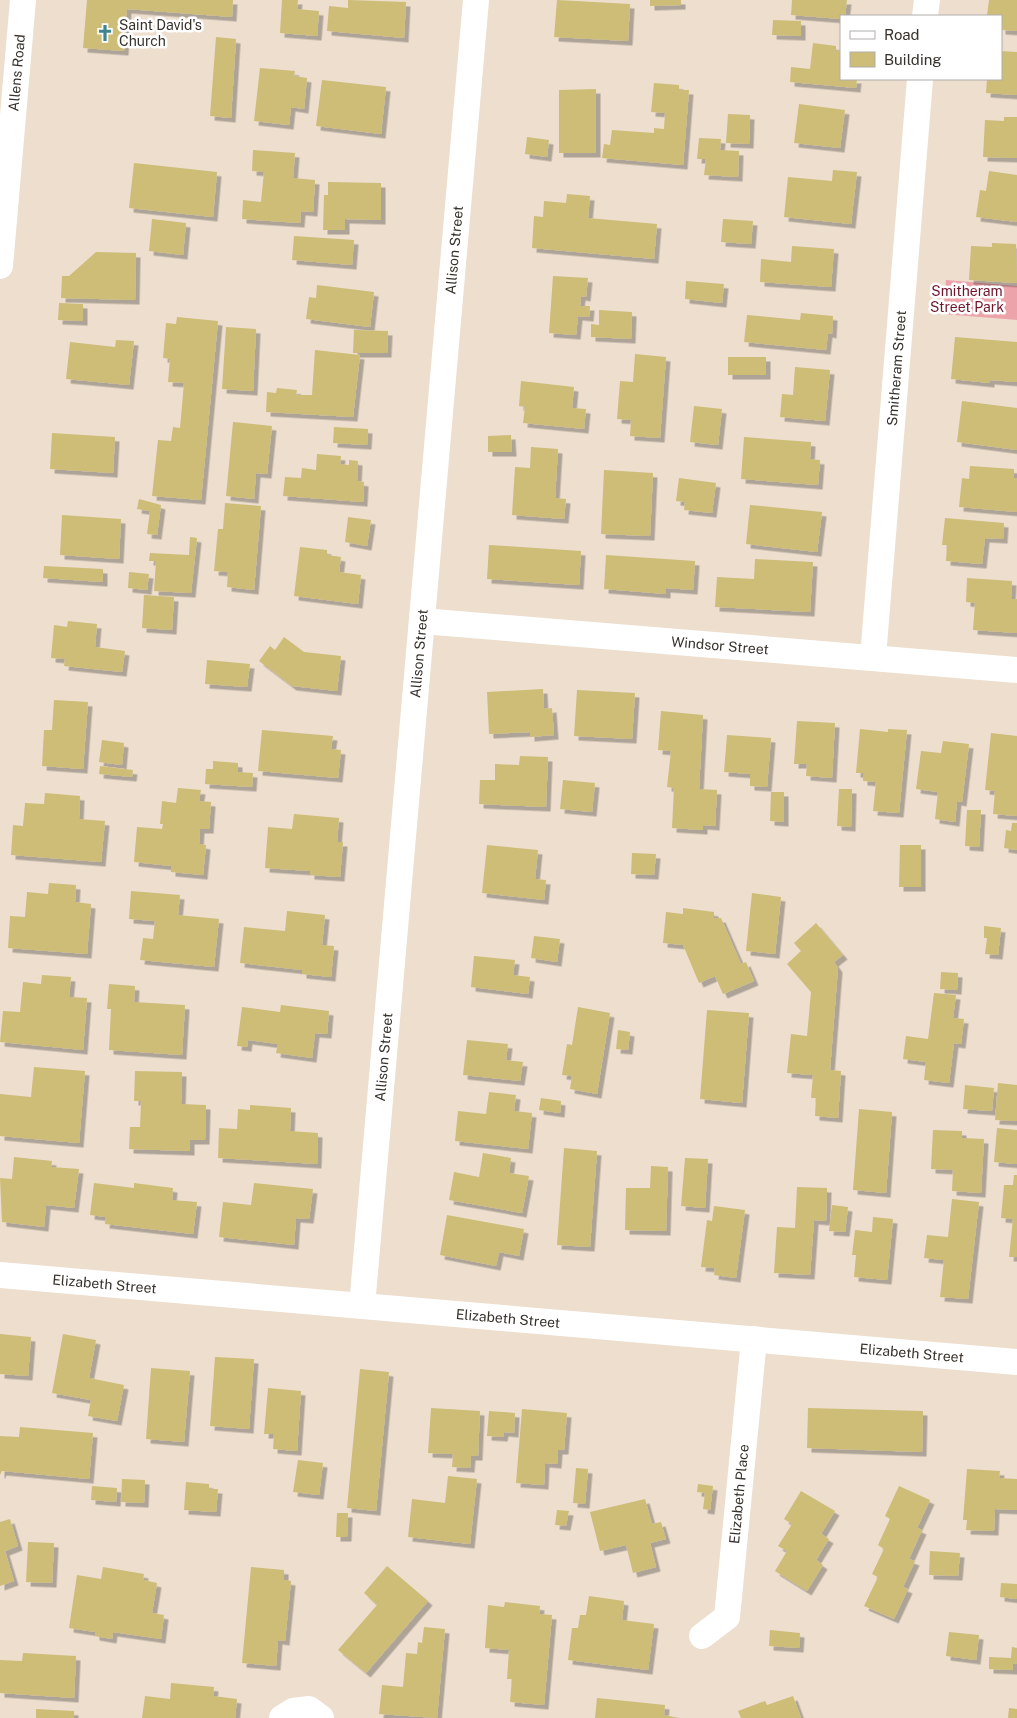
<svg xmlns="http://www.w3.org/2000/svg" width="1017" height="1718" viewBox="0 0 1017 1718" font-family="'Public Sans',sans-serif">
	<defs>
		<filter id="shadow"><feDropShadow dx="4.5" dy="4.5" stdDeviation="0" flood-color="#0004"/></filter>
	</defs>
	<rect width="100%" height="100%" fill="#eddece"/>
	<!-- green -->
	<path fill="#eca3aa" d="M 946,280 L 1017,286 L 1017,320 L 943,314 Z"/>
	<!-- building -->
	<path fill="#cebd77" filter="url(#shadow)" d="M 87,0 L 233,0 L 232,17 L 127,9 L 124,51 L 83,48 Z
		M 282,0 L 298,0 L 297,9 L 319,11 L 317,36 L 280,33 Z
		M 348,0 L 406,2 L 404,38 L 327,31 L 329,6 L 348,8 Z
		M 557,0 L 630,4 L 628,41 L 554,37 Z
		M 650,0 L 681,0 L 681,5 L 650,6 Z
		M 792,0 L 847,0 L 845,16 L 841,16 L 841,19 L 791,15 Z
		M 989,0 L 1017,0 L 1017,31 L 1001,30 L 1001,16 L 987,16 Z
		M 773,20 L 801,21 L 801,36 L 772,35 Z
		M 216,37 L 236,39 L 231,118 L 210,116 Z
		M 813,43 L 836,46 L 836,51 L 841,51 L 841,79 L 857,79 L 856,88 L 790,82 L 791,67 L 810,69 Z
		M 1001,51 L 1017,52 L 1017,95 L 986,93 L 987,79 L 1001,79 Z
		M 260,68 L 295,71 L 294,76 L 307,78 L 304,109 L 291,107 L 289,125 L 254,121 Z
		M 322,80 L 386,87 L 381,134 L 316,126 Z
		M 654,83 L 679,85 L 679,90 L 689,90 L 683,165 L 602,158 L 604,144 L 610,145 L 612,130 L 654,133 L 654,128 L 664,129 L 665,113 L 651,112 Z
		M 596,89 L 596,153 L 559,153 L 559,90 Z
		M 799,104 L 845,110 L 840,148 L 794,143 Z
		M 728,114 L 750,115 L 749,144 L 726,143 Z
		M 1004,117 L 1017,117 L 1017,158 L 983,157 L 985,120 L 1004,121 Z
		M 527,137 L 549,140 L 547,157 L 525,154 Z
		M 699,138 L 721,139 L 720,150 L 739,151 L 738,177 L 704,175 L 706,159 L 697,159 Z
		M 253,150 L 295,153 L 293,178 L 315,180 L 313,212 L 301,211 L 300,223 L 242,219 L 243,200 L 261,202 L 264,172 L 252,171 Z
		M 134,163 L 217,172 L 213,217 L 129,208 Z
		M 833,170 L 857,172 L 851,224 L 784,217 L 788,177 L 832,181 Z
		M 989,171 L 1017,175 L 1017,222 L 976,217 L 980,190 L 986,191 Z
		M 328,182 L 381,183 L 381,220 L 345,219 L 345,230 L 323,230 L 324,195 L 328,195 Z
		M 567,194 L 590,196 L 588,218 L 657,224 L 654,259 L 532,248 L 534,216 L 543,217 L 544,201 L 566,203 Z
		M 152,219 L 186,223 L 183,255 L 149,251 Z
		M 723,219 L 753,221 L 751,244 L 721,242 Z
		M 294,236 L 354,240 L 352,265 L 292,260 Z
		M 992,243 L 1016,244 L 1017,283 L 969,280 L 971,246 L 992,247 Z
		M 792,246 L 834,249 L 831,287 L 760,282 L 761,259 L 791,262 Z
		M 96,252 L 136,253 L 135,300 L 61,298 L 62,276 L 69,276 Z
		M 553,276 L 588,278 L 586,297 L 581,296 L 580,306 L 590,306 L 589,317 L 578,316 L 576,335 L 549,333 Z
		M 686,281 L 724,284 L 722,303 L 685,299 Z
		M 317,285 L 374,292 L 370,327 L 306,319 L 309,297 L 316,298 Z
		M 59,303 L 83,304 L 83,321 L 58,320 Z
		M 599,310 L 632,312 L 631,339 L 591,337 L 591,324 L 599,325 Z
		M 801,313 L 833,316 L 832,334 L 828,333 L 826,350 L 744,342 L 747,315 L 800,320 Z
		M 177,317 L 218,321 L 201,500 L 152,496 L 158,440 L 171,441 L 173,427 L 180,428 L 184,383 L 168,382 L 170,359 L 163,358 L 166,323 L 176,324 Z
		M 226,327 L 256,329 L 253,391 L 222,389 Z
		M 354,330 L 388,331 L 387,353 L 353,353 Z
		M 955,337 L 1017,342 L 1017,382 L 990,380 L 990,383 L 951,379 Z
		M 116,340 L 134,341 L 129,385 L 66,379 L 70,342 L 115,347 Z
		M 315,350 L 360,355 L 353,417 L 266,412 L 267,392 L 276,393 L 277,388 L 297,390 L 296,395 L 312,395 Z
		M 635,354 L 666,357 L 660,438 L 630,436 L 631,420 L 617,419 L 620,381 L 633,382 Z
		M 728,357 L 766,357 L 766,375 L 728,375 Z
		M 795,367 L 830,370 L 825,421 L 780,417 L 782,394 L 793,395 Z
		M 521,381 L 574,387 L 572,408 L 586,409 L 584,429 L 523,423 L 525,407 L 519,406 Z
		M 962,401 L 1017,408 L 1017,450 L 957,442 Z
		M 694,406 L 722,409 L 718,445 L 690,442 Z
		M 233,422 L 272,426 L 267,474 L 256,473 L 254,499 L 226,496 Z
		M 334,427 L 368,429 L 367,445 L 333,443 Z
		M 52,433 L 115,437 L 113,473 L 50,469 Z
		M 511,435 L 512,452 L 488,452 L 488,436 Z
		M 744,437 L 811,442 L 810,459 L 820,460 L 818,485 L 741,479 Z
		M 531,447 L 558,449 L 555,498 L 566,499 L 564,519 L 512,515 L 515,467 L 530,468 Z
		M 317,454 L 341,456 L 340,464 L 349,465 L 349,460 L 358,461 L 357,481 L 364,482 L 363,502 L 283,496 L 285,477 L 301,478 L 302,468 L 316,470 Z
		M 970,466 L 1014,469 L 1014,478 L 1017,478 L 1017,512 L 959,507 L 962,478 L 969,479 Z
		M 604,470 L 653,473 L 650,536 L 601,534 Z
		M 679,478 L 716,483 L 712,513 L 684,510 L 685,502 L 676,501 Z
		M 139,499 L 161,505 L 157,535 L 147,534 L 150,511 L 137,509 Z
		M 225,503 L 261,506 L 254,590 L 227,587 L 228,572 L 214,571 L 218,529 L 223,529 Z
		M 750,505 L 822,512 L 817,552 L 746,544 Z
		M 62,515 L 121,519 L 119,559 L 60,555 Z
		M 348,517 L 371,520 L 367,546 L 345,542 Z
		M 945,518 L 1004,523 L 1003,539 L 985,538 L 982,564 L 946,561 L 947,545 L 942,545 Z
		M 190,537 L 197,538 L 191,593 L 154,591 L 156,561 L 149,561 L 150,553 L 189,555 Z
		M 489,545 L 581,551 L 579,585 L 487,579 Z
		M 300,547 L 327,550 L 327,555 L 341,557 L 339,572 L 361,575 L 358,604 L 294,596 Z
		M 606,555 L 695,561 L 693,590 L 666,588 L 666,594 L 604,589 Z
		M 755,559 L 813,562 L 810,612 L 715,607 L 717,577 L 754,579 Z
		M 44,566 L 103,569 L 103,582 L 43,578 Z
		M 129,572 L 149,574 L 147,590 L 128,588 Z
		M 967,578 L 1012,581 L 1011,599 L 1017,599 L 1017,633 L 973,630 L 975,603 L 966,602 Z
		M 144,595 L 174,597 L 172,630 L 142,628 Z
		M 68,621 L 97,624 L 95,647 L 125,651 L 122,672 L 64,666 L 65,659 L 51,658 L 54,625 L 67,627 Z
		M 284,637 L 304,652 L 341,656 L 337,691 L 292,686 L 259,661 L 270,646 L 275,650 Z
		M 207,660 L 250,664 L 247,687 L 205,684 Z
		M 543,689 L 544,709 L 552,708 L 554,735 L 530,737 L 530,732 L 489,734 L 487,692 Z
		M 577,690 L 635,693 L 632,739 L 574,736 Z
		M 54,700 L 88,702 L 83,769 L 42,766 L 44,730 L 52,730 Z
		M 661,711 L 703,715 L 699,789 L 717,790 L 715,826 L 703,825 L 703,830 L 672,828 L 674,788 L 667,787 L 671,751 L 658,750 Z
		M 797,721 L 835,723 L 832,778 L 806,776 L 807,764 L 794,764 Z
		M 860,729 L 888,732 L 888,729 L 907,730 L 899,813 L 873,811 L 876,782 L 863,781 L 863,773 L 856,773 Z
		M 262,730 L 333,736 L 331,749 L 341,750 L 338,778 L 258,771 Z
		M 991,733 L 1017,736 L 1017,816 L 993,814 L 995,791 L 985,790 Z
		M 727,735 L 771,738 L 767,787 L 750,786 L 750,774 L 724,772 Z
		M 102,740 L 124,743 L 122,765 L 99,762 Z
		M 943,741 L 969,744 L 962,802 L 957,801 L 955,822 L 935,819 L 938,792 L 916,789 L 921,751 L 941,753 Z
		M 520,756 L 548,757 L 546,807 L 479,804 L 480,780 L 495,780 L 495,764 L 519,765 Z
		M 213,761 L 238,763 L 238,772 L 253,773 L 252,787 L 205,784 L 206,769 L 213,769 Z
		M 100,766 L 133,770 L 132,777 L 99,774 Z
		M 563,780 L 595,783 L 592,812 L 560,809 Z
		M 178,788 L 201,790 L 199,801 L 211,802 L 209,829 L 200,829 L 199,844 L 206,845 L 203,875 L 171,872 L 171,866 L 134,862 L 137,827 L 162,829 L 163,824 L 160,824 L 162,801 L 176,803 Z
		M 839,789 L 852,789 L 851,827 L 837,826 Z
		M 771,792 L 784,792 L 784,822 L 770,821 Z
		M 45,793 L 80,796 L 79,819 L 105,821 L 101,862 L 11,855 L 13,825 L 23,826 L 25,803 L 44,804 Z
		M 967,810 L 981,810 L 979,847 L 965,846 Z
		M 294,814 L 339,818 L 337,842 L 343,842 L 340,877 L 310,875 L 310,871 L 265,868 L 268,827 L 292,829 Z
		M 1012,823 L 1017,823 L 1017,850 L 1004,848 L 1006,830 L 1011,831 Z
		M 487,845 L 538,850 L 535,879 L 546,880 L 544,900 L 482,893 Z
		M 900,845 L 921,845 L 921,887 L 899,887 Z
		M 632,853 L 656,854 L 654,875 L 631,874 Z
		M 49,883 L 76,885 L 75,902 L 91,904 L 87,954 L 8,948 L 10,916 L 25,917 L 27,892 L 48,894 Z
		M 131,891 L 180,895 L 178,915 L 219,919 L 214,967 L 140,960 L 143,938 L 153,939 L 155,921 L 129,919 Z
		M 752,893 L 781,897 L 775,954 L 746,951 Z
		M 683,908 L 714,912 L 714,918 L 721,918 L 741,964 L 746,962 L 754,981 L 723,994 L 715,976 L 699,983 L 683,945 L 663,943 L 666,912 L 683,914 Z
		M 287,911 L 325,915 L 322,945 L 334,946 L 331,977 L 302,974 L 302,970 L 240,963 L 244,927 L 285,931 Z
		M 816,923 L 843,955 L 834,962 L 838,968 L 830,1070 L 841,1071 L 838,1118 L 815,1116 L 816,1098 L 811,1098 L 813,1075 L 787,1073 L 791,1034 L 807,1036 L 811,992 L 787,964 L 801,951 L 794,943 Z
		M 984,926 L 1001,928 L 998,955 L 985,954 L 987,938 L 984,938 Z
		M 534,936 L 560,939 L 557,962 L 531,958 Z
		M 474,956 L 515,960 L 513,975 L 530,977 L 528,994 L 471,987 Z
		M 941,972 L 958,973 L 957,990 L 940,989 Z
		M 42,975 L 71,977 L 69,997 L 87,998 L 83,1050 L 0,1042 L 3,1011 L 20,1012 L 23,982 L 41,984 Z
		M 109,984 L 135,986 L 134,1002 L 185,1005 L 182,1055 L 109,1050 L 111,1009 L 107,1009 Z
		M 934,993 L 956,995 L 953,1018 L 964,1019 L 961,1044 L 954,1043 L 949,1083 L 924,1080 L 926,1062 L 903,1059 L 906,1036 L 928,1039 Z
		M 281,1005 L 329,1011 L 327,1034 L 315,1033 L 312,1058 L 276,1053 L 278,1044 L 248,1040 L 247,1047 L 237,1046 L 242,1007 L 280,1012 Z
		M 578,1007 L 610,1013 L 597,1094 L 570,1089 L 572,1076 L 562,1075 L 567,1044 L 572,1045 Z
		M 707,1010 L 749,1013 L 742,1103 L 700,1099 Z
		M 618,1030 L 630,1032 L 628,1050 L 616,1049 Z
		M 467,1040 L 508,1044 L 506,1060 L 523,1062 L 520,1081 L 463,1075 Z
		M 34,1067 L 85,1071 L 79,1143 L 0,1136 L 0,1094 L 31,1097 Z
		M 135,1071 L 182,1072 L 181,1104 L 206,1105 L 205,1140 L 190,1140 L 190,1151 L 129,1149 L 130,1127 L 140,1127 L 141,1101 L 134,1101 Z
		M 998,1083 L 1017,1085 L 1017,1121 L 995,1120 Z
		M 965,1085 L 994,1088 L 992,1111 L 963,1109 Z
		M 489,1092 L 516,1095 L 514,1111 L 532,1113 L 528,1149 L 455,1141 L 458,1111 L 486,1114 Z
		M 541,1098 L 561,1101 L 560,1113 L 539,1110 Z
		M 250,1105 L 291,1108 L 290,1131 L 318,1133 L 317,1164 L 218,1158 L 219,1128 L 237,1129 L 238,1109 L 250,1110 Z
		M 859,1109 L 892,1112 L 886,1193 L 853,1190 Z
		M 997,1128 L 1017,1130 L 1017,1164 L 994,1162 Z
		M 933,1130 L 962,1131 L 962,1138 L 984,1139 L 981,1193 L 952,1191 L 953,1170 L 931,1169 Z
		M 564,1148 L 597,1151 L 590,1247 L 557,1245 Z
		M 483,1153 L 511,1158 L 509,1173 L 529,1176 L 522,1213 L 449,1200 L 454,1172 L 479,1177 Z
		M 14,1157 L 52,1161 L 51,1167 L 79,1169 L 74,1208 L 46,1205 L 44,1227 L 2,1222 L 0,1178 L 12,1179 Z
		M 685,1158 L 708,1159 L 705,1208 L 681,1206 Z
		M 651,1166 L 668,1167 L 666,1231 L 625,1230 L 626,1188 L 650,1188 Z
		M 1014,1175 L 1017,1175 L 1017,1257 L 1009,1257 L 1013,1219 L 1001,1218 L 1004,1185 L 1013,1185 Z
		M 94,1183 L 134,1188 L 134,1183 L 173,1188 L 172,1200 L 197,1202 L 193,1234 L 105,1224 L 106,1217 L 90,1215 Z
		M 254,1183 L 313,1189 L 309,1219 L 296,1218 L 294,1245 L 219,1237 L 223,1202 L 251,1205 Z
		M 797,1187 L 827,1188 L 826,1221 L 814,1220 L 810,1275 L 774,1273 L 777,1227 L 795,1228 Z
		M 952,1199 L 979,1202 L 968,1299 L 940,1297 L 944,1260 L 924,1258 L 927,1235 L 948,1237 Z
		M 832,1205 L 848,1207 L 845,1232 L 829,1231 Z
		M 714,1206 L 745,1210 L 736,1278 L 714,1275 L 715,1268 L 701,1267 L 707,1220 L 712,1221 Z
		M 447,1215 L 524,1229 L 519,1256 L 499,1252 L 496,1266 L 440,1255 Z
		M 873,1217 L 893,1219 L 887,1280 L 854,1277 L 856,1255 L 852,1255 L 855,1230 L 872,1232 Z
		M 0,1334 L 31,1337 L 28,1376 L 0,1374 Z
		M 63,1334 L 96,1340 L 89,1378 L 124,1385 L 117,1421 L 88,1416 L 91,1400 L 52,1393 Z
		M 215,1357 L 254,1359 L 249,1429 L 210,1426 Z
		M 151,1368 L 190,1371 L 184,1442 L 146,1439 Z
		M 360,1369 L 389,1372 L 376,1511 L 347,1508 Z
		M 268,1388 L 301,1391 L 297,1451 L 273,1449 L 274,1434 L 264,1434 Z
		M 431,1408 L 480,1411 L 478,1456 L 471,1456 L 470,1468 L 452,1467 L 453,1454 L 428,1453 Z
		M 808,1408 L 923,1411 L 922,1452 L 807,1448 Z
		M 522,1409 L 567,1413 L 564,1450 L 558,1450 L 557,1464 L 545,1463 L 544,1485 L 516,1483 Z
		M 489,1411 L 515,1413 L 514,1433 L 504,1432 L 503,1437 L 487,1436 Z
		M 20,1427 L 93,1433 L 89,1479 L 2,1471 L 0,1475 L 0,1436 L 19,1437 Z
		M 298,1460 L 323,1463 L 319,1495 L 293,1492 Z
		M 576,1468 L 588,1469 L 585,1504 L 573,1503 Z
		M 967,1469 L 1000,1471 L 999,1478 L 1017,1479 L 1017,1510 L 995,1509 L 994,1531 L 966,1530 L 967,1520 L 963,1520 Z
		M 448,1476 L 477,1479 L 470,1544 L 408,1537 L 412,1499 L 445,1503 Z
		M 122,1479 L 145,1480 L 144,1503 L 121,1502 Z
		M 186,1482 L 209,1484 L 209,1489 L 218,1489 L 216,1512 L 184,1510 Z
		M 698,1484 L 713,1486 L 710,1510 L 703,1509 L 705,1493 L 697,1492 Z
		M 92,1486 L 117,1488 L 116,1502 L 91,1500 Z
		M 899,1486 L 930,1500 L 917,1528 L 922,1530 L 909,1559 L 915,1561 L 903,1587 L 908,1589 L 894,1619 L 864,1606 L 878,1577 L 872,1574 L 884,1549 L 878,1545 L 890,1519 L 885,1516 Z
		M 801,1491 L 835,1511 L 821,1534 L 829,1539 L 816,1560 L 823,1565 L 807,1591 L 775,1571 L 787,1551 L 778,1546 L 792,1524 L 784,1519 Z
		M 645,1499 L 652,1524 L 661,1522 L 666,1539 L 650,1543 L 656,1567 L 633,1573 L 626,1545 L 600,1551 L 590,1512 Z
		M 557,1510 L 569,1511 L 566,1526 L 555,1525 Z
		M 337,1513 L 348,1513 L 347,1537 L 336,1537 Z
		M 10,1519 L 18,1546 L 5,1551 L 14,1581 L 0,1586 L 0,1522 Z
		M 28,1542 L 54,1543 L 52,1583 L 26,1582 Z
		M 930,1551 L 960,1553 L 958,1576 L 929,1575 Z
		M 387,1566 L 428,1601 L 366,1673 L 338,1650 L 377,1605 L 364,1593 Z
		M 103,1567 L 144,1574 L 143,1580 L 157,1583 L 152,1613 L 164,1615 L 161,1639 L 113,1632 L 112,1639 L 95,1636 L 95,1632 L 69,1628 L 77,1575 L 101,1579 Z
		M 251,1567 L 284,1570 L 284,1580 L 291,1581 L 285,1641 L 278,1640 L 276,1666 L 242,1663 Z
		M 1001,1583 L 1017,1584 L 1017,1599 L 1000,1597 Z
		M 589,1596 L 624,1601 L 622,1620 L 654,1624 L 648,1670 L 568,1660 L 572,1628 L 578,1628 L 580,1615 L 586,1615 Z
		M 505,1602 L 540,1606 L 539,1614 L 552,1615 L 544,1705 L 510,1702 L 512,1679 L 507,1679 L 509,1650 L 485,1648 L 488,1605 L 504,1607 Z
		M 424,1627 L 445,1629 L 437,1718 L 379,1714 L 382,1685 L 403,1687 L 406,1653 L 417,1654 L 418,1642 L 422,1643 Z
		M 770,1630 L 800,1633 L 799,1648 L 769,1646 Z
		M 949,1632 L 979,1635 L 976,1660 L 946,1656 Z
		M 1012,1647 L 1017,1648 L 1017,1664 L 1013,1663 L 1013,1670 L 989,1669 L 989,1657 L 1011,1658 Z
		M 23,1653 L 76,1656 L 74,1698 L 0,1693 L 0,1660 L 22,1661 Z
		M 171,1683 L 214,1687 L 213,1696 L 237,1699 L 235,1718 L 142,1718 L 145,1696 L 170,1699 Z
		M 793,1696 L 801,1718 L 741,1718 L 738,1711 L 765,1701 L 767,1705 Z
		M 597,1698 L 665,1705 L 664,1715 L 679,1718 L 595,1718 Z
		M 1009,1708 L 1017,1709 L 1017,1718 L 1008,1718 Z
		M 36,1709 L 74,1711 L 74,1718 L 36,1718 Z"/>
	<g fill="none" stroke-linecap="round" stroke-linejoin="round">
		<!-- minor -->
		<g stroke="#fff" stroke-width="26">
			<path d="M 925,16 L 927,0"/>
			<path id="s1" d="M 0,266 L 23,0"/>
			<path id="s2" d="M 422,621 L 1017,670"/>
			<path id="s3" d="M 873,657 L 920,79"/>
			<path id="s4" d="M 0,1275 L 1017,1362"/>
			<path id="s5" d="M 362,1306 L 476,0"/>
			<path id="s6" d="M 702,1636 L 727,1617 L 754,1339"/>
			<path d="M 282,1718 L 293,1711 L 309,1709 L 321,1718"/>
		</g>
	</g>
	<!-- icons -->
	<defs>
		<g id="church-bare" transform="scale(1.35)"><path d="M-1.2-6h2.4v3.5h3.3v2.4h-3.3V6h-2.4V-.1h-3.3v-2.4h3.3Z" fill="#3f8590" stroke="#fff" stroke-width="2.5" paint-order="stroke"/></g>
	</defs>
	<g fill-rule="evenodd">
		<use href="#church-bare" x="105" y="33"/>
	</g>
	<g text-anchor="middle" stroke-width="5" stroke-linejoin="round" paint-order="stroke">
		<!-- poi labels -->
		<g font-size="14" fill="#37312b" stroke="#fff" text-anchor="start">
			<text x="119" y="30">Saint David's<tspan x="119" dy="16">Church</tspan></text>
		</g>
		<!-- street labels -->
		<g font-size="14" fill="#37312b" stroke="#fff">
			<text dy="5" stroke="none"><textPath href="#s1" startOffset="194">Allens Road</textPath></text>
			<text dy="5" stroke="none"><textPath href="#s5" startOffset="1060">Allison Street</textPath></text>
			<text dy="5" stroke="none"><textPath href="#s3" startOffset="290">Smitheram Street</textPath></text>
			<text dy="5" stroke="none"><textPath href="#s2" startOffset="299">Windsor Street</textPath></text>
			<text dy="5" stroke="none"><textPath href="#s5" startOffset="655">Allison Street</textPath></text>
			<text dy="5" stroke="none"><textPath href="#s5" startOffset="250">Allison Street</textPath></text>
			<text dy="5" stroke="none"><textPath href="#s4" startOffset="105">Elizabeth Street</textPath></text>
			<text dy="5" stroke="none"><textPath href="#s4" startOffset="510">Elizabeth Street</textPath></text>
			<text dy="5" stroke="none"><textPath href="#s4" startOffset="915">Elizabeth Street</textPath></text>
			<text dy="5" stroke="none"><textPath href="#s6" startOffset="155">Elizabeth Place</textPath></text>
		</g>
		<!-- park labels -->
		<g font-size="14" fill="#6e152b" stroke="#fff">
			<text x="967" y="296">Smitheram<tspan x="967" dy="16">Street Park</tspan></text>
		</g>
	</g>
	<!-- legend -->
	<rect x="840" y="15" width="162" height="65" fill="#ffffff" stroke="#afadaa"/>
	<rect x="850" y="31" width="25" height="8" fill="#ffffff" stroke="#afadaa"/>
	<text x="884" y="40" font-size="15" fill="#37312b">Road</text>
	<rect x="850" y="52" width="25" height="15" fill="#cebd77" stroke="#afadaa"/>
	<text x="884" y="65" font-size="15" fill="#37312b">Building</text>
</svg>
